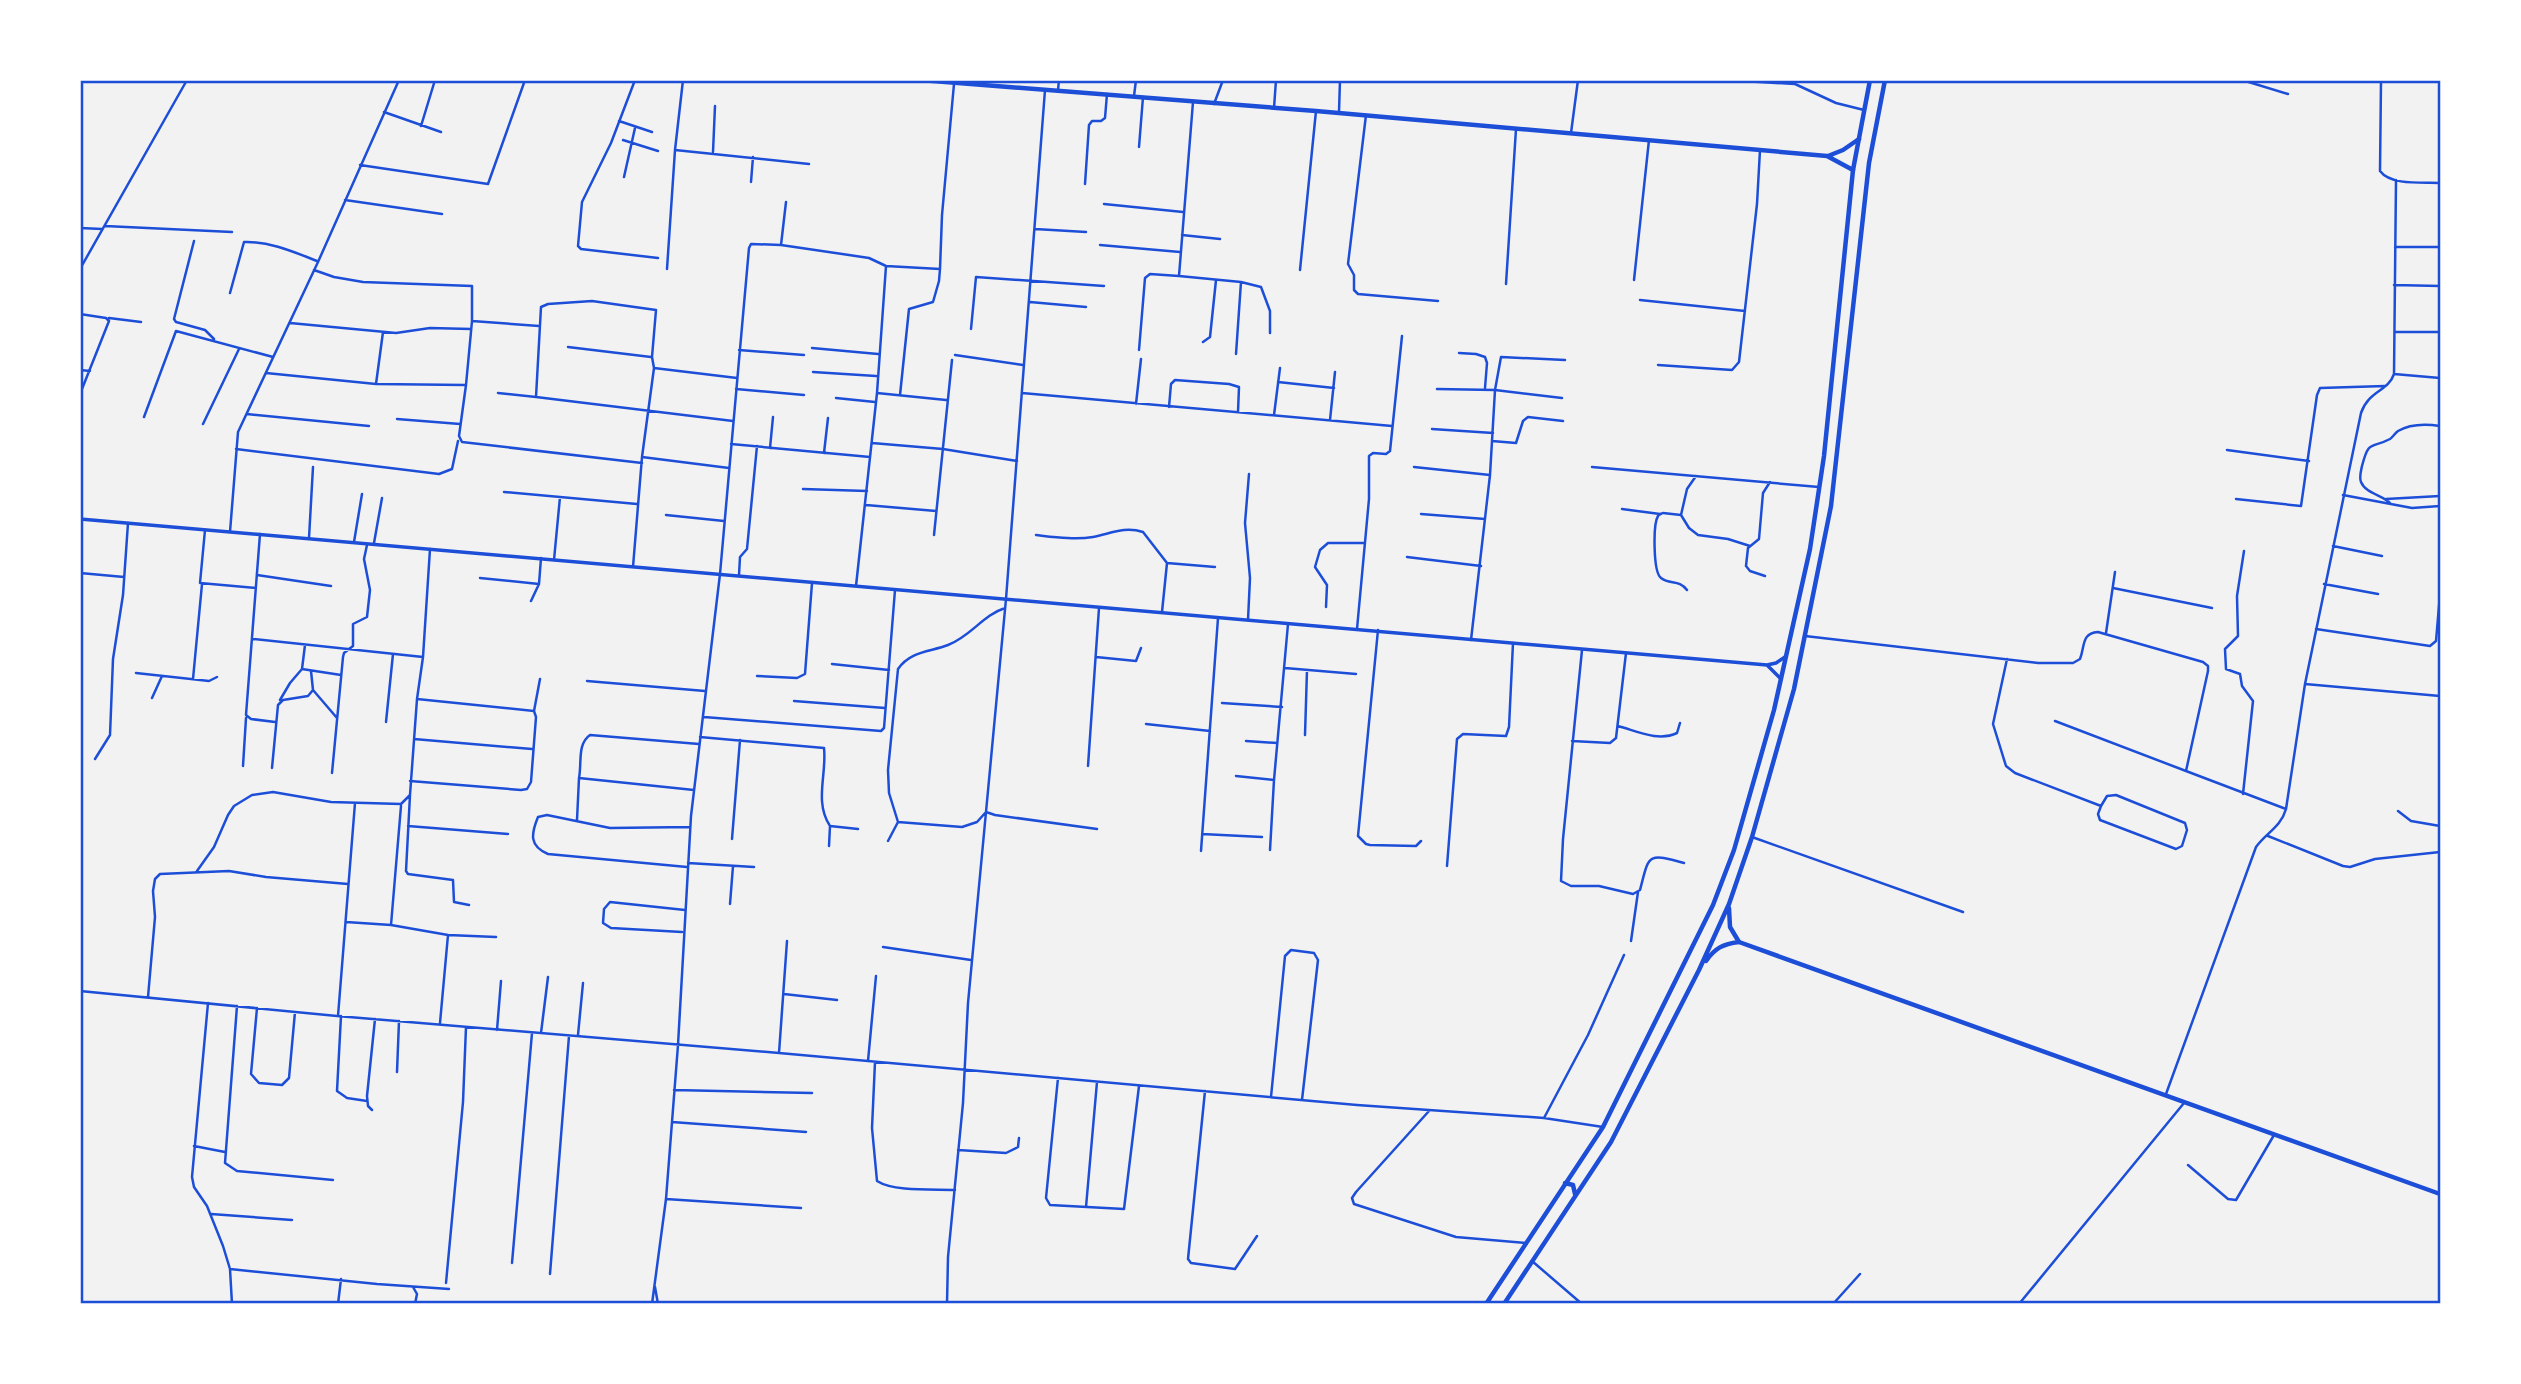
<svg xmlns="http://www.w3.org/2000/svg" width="2521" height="1384" viewBox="0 0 2521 1384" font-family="Manrope,sans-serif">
	<rect width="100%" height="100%" fill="#f2f2f2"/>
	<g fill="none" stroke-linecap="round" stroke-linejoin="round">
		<!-- minor -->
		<path stroke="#1d4ed8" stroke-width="2.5" d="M 635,80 L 611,143 L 582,202 L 578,246 L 581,249 L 658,258
			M 1322,80 L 1340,82
			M 1725,80 L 1795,84 L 1836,103 L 1864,110
			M 2242,80 L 2288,94
			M 2381,80 L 2380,171 C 2391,186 2424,182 2440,183
			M 1058,90 L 1059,80
			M 1134,96 L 1136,80
			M 1214,104 L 1223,80
			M 1274,108 L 1276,80
			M 384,112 L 441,132
			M 1339,112 L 1340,80
			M 1366,115 L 1348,264 L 1354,275 L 1354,290 L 1358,294 L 1438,301
			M 619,121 L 652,132
			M 421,126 L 435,80
			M 1571,133 L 1578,80
			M 623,140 L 658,151
			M 1139,147 L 1143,97
			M 675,150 L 809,164
			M 713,152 L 715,106
			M 360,165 L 488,184 L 525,80
			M 624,177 L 635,128
			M 751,182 L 753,157
			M 1085,184 L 1089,125 L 1092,121 L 1101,121 L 1105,118 L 1107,94
			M 345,200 L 442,214
			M 1104,204 L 1183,212
			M 105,226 L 232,232
			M 80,228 L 102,229
			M 1035,229 L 1086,232
			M 1182,235 L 1220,239
			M 194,241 L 174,319 L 176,322 L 205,330 L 214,339
			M 781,245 L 786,202
			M 1100,245 L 1180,252
			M 2395,247 L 2440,247
			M 80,269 L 187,80
			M 667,269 L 675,150 L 683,80
			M 940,269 L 942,215 L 954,84
			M 314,270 L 334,277 L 363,282 L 472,286 L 472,321 L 466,385 L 459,436 L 462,442 L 642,463
			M 1300,270 L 1316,111
			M 1179,276 L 1241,282 L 1261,287 L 1270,311 L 1270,333
			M 1634,280 L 1649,140
			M 1506,284 L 1516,129
			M 2394,285 L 2440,286
			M 230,293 L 244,242 C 269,241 294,252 317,261
			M 1640,300 L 1745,311
			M 1030,302 L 1086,307
			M 80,314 L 106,318 L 109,321 L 80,394
			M 109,318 L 141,322
			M 472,321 L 539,326
			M 290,323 L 396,333 L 430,328 L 471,329
			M 971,329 L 976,277 L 1104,286
			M 2395,332 L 2440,332
			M 1203,342 L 1210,337 L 1216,280
			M 568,347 L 651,357
			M 812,348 L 878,354
			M 739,350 L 804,355
			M 1139,350 L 1145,278 L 1150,274 L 1179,276 L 1193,102
			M 1459,353 L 1476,354 L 1485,357 L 1487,363 L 1485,388
			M 1236,354 L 1241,282
			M 955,355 L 1023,365
			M 1658,365 L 1732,370 L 1739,362 L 1757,204 L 1760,150
			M 654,368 L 737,378
			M 80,370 L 90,371
			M 813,372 L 876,376
			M 266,373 L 376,384 L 465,385
			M 2394,374 L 2440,378
			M 1278,382 L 1334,388
			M 376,384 L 383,332
			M 736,389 L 804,395
			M 1437,389 L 1495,390 L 1490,475 L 1471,640
			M 498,393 L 536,397
			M 877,393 L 946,400
			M 1022,393 L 1392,426
			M 836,398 L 875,402
			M 1562,398 L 1495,390 L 1501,357 L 1565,360
			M 1136,404 L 1141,359
			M 1169,407 L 1171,384 L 1175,380 L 1229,384 L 1239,387 L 1238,412
			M 247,414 L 369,426
			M 1274,415 L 1280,368
			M 144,417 L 176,331 L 273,357
			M 397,419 L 460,424
			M 1330,420 L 1335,372
			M 203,424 L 239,349
			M 1432,429 L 1493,433
			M 1492,441 L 1516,443 L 1523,421 L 1528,417 L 1563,421
			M 872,443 L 943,449 L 1017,461
			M 731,444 L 870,457
			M 770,448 L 773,417
			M 236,449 L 439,474 L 452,469 L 458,441
			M 2227,450 L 2309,461
			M 824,453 L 828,418
			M 642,457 L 729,468
			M 1414,467 L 1490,475
			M 1592,467 L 1819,487
			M 803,489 L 867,491
			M 504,492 L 637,504
			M 2343,495 L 2412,508 L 2440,506
			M 2236,499 L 2301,506 L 2317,395 L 2320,388 L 2385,386
			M 2386,499 L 2440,496
			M 2391,504 C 2383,495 2366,494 2361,482 C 2359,477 2361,471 2362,466 C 2369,439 2371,449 2390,439 C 2393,437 2395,433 2398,431 C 2410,424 2427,424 2440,426
			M 866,505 L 936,511
			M 1622,509 L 1660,514
			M 1421,514 L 1485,519
			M 666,515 L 724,521
			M 1681,515 L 1689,528 L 1698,535 L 1728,539 L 1750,546
			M 205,530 L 200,583 L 256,588
			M 230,532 L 238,432 L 318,262 L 399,80
			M 260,534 L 246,715 L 251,719 L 275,722
			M 934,535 L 952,360
			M 1036,535 C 1054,537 1075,540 1093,537 C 1110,534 1124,526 1143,532 L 1167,563 L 1215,567
			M 309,538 L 313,467
			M 354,542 L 362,494
			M 374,543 L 382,498
			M 2333,546 L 2382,556
			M 1407,557 L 1481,566
			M 554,560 L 560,497
			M 633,567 L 642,457 L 654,368 L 652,357 L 656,310 L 592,301 L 548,304 L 541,307 L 536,397 C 602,405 668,413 733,421
			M 80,573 L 124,577
			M 257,575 L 331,586
			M 739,575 L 740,557 L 747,549 L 757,446
			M 1765,576 L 1750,571 L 1746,566 L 1748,548 L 1759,539 L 1763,493 L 1770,482
			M 480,578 L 539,584
			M 2324,584 L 2378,594
			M 856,586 L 877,393 L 886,266
			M 2113,588 L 2212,608
			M 1687,590 C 1679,579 1670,585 1661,578 C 1653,572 1653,524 1658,516 C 1659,514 1661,514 1663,513 L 1681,515 L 1687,489 L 1696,476
			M 531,601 L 539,584 L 541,558
			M 1326,607 L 1327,585 L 1315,567 L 1320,550 L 1328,543 L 1364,543
			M 1162,612 L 1167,563
			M 1248,620 L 1250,578 L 1245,523 L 1249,474
			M 1357,629 L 1369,499 L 1369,456 L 1373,453 L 1386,454 L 1390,451 L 1402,336
			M 2316,629 L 2430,646 L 2436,641 L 2440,594
			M 1378,630 L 1358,836 L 1366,844 L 1370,845 L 1416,846 L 1421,841
			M 2106,633 L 2115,572
			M 1805,636 L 2038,663 L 2073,663 L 2080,659 C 2085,647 2081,633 2098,632 L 2203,662 L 2208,666 L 2208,671 L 2186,771 L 2286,809
			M 253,639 L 423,657
			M 1582,650 L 1563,839 L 1561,881 L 1571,886 L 1599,886 L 1633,894 L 1640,890 C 1649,856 1646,852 1684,863
			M 1096,657 L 1136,661 L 1141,648
			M 2007,659 L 1993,724 L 2006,766 L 2015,773 L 2101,806 L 2107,796 L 2116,795 L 2185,823 L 2187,830 L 2182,846 L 2176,849 L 2100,820 L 2098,814 L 2101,806
			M 832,664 L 889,670
			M 1285,668 L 1356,674
			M 302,669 L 341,675
			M 311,671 L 313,690 L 337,718
			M 136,673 L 209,681 L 217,677
			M 757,676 L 797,678 L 805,674 L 812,583
			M 193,679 L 202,584
			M 587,681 L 705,691
			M 2305,684 L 2440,696
			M 152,698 L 162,676
			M 280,700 L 290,683 L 302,669 L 305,645
			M 794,701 L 885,708
			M 1222,703 L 1282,707
			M 534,711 L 540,679
			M 704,717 L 881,731 L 884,728 L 895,590
			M 2055,721 L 2186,771
			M 386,722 L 393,654
			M 1146,724 L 1210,731
			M 1618,726 C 1637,731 1658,742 1677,733 L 1680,723
			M 1305,735 L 1307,670
			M 700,737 L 824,748 C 827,774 814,802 830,826 L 858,829
			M 414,739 L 532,749
			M 1246,741 L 1277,743
			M 1572,741 L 1610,743 L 1616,738 L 1626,653
			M 95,759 L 110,735 L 113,659 L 123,595 L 128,523
			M 243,766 L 246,718
			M 1088,766 L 1099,608
			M 272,768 L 278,705 L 283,700 L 308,696 L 313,690
			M 332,773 L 343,657 L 344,653 L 353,646 L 353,624 L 367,617 L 370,590 L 364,559 L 367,545
			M 1236,776 L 1274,780
			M 410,781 L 521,790 L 527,789 L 531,782 L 536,717 L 534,711 L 417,699
			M 694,790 L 579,778 C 582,763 577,744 590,735 L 699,744
			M 2243,794 L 2253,701 L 2242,686 L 2240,674 L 2226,669 L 2225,649 L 2238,636 L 2237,596 L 2244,551
			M 410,795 L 406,871 L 408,874 L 453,880 L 454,902 L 469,905
			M 2398,811 L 2411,821 L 2440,826
			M 577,820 L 579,778
			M 898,822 L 962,827 L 977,822 L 986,812 L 1006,599 L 1045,90
			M 408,826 L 508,834
			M 1202,834 L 1262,837
			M 2268,836 L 2343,866 L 2350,867 L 2375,859 L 2440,852
			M 1752,837 L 1963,912
			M 732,839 L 740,740
			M 888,841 L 898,822 L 889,793 L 888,770 L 898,669 C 910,651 930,652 948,645 C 970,637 983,615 1005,608
			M 829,846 L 830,826
			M 1270,850 L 1274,780 L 1288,624
			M 1201,851 L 1218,618
			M 688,863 L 754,867
			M 1447,866 L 1457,739 L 1463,734 L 1506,736 L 1509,727 L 1513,643
			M 687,867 L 548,854 C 529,846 531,834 538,817 L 547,815 L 610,828 L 690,827
			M 197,871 L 214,847 L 228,815 L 234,806 L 252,795 L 273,792 L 331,802 L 401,804 L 410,795 L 417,699 L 423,657 L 430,549
			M 730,904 L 733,866
			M 346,922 L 391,925 L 448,935 L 440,1023
			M 391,925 L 401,806
			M 682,932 L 611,928 L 603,923 L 604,909 L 610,902 L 685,910
			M 448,935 L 496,937
			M 1631,941 L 1638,892
			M 883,947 L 971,960
			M 80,991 L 337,1016 L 779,1053 L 1357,1105 L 1544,1118 L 1603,1127
			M 784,994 L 837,1000
			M 148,997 L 155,917 L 153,891 L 155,879 L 160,874 L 229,871 L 266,877 L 348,884
			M 208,1003 L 192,1177 L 194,1187 L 207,1206 L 223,1246 L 230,1269 L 232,1304
			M 237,1006 L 225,1163 L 237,1171 L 333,1180
			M 257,1008 L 251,1074 L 259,1083 L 282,1085 L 289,1078 L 295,1012
			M 338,1016 L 355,803
			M 341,1016 L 337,1091 L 347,1098 L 367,1101
			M 497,1030 L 501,981
			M 541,1033 L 548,977
			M 578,1035 L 583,983
			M 779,1053 L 787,941
			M 868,1061 L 876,976
			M 875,1062 L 872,1128 L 877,1181 C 894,1192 934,1189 955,1190
			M 397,1072 L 399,1021
			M 1058,1078 L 1046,1198 L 1050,1205 L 1124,1209 L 1139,1086
			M 674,1090 L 812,1093
			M 1205,1091 L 1188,1259 L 1191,1263 L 1235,1269 L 1257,1236
			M 2166,1094 L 2256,847 C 2266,833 2281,827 2286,809 L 2305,684 L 2361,413 C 2369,390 2388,392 2394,374 L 2396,180
			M 1271,1097 L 1285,956 L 1291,950 L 1314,953 L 1318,960 L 1302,1100
			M 372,1110 L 368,1106 L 367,1096 L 375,1019
			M 1429,1111 L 1356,1192 L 1352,1198 L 1354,1204 L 1456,1237 L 1526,1243
			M 1544,1118 L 1588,1035 L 1624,955
			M 672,1122 L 806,1132
			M 194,1146 L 225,1152
			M 958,1150 L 1006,1153 L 1018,1147 L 1019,1138
			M 2188,1165 L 2228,1199 L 2236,1200 L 2274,1135
			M 666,1199 L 801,1208
			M 1086,1207 L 1097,1082
			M 211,1214 L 292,1220
			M 1532,1261 L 1582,1304
			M 512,1263 L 532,1033
			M 230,1269 L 377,1284 L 449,1289
			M 550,1274 L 569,1036
			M 446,1283 L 463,1102 L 466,1027
			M 413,1287 L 417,1294 L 415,1304
			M 655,1287 L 658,1304
			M 338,1304 L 341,1279
			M 652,1304 L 666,1199 L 678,1045 L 691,816 L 720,574 L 749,248 L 751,244 L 781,245 L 849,255 L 869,258 L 886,266 L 940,269 L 939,281 L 933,302 L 909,309 L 900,395
			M 947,1304 L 948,1257 L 963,1103 L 968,1003 L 986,812 L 995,815 L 1097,829
			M 1833,1304 L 1860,1274
			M 2019,1304 L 2184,1103"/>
		<!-- tertiary -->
		<path stroke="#1d4ed8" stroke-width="3.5" d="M 80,519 L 1767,665 L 1776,663 L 1785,657
			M 1767,665 L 1780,678"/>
		<!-- secondary -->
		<path stroke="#1d4ed8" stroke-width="4.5" d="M 920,80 L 1316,111 L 1827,156 L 1853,170
			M 1828,156 L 1843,150 L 1859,139
			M 1739,942 L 2440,1194"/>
		<!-- trunk -->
		<path stroke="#1d4ed8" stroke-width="4.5" d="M 1729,908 L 1730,927 L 1739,942
			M 1706,961 C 1715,948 1723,944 1739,942
			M 1565,1183 L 1573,1185 L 1575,1194
			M 1486,1304 L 1603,1127 L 1713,905 L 1734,850 L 1774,710 L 1810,549 L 1824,456 L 1853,170 L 1870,80
			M 1504,1304 L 1611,1142 L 1699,970 L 1729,904 L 1752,837 L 1794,689 L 1831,506 L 1869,163 L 1885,80"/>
	</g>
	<!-- border -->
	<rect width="2521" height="1384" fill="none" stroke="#ffffff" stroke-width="164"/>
	<rect x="82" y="82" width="2357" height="1220" fill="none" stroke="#1d4ed8" stroke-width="2.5"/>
</svg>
